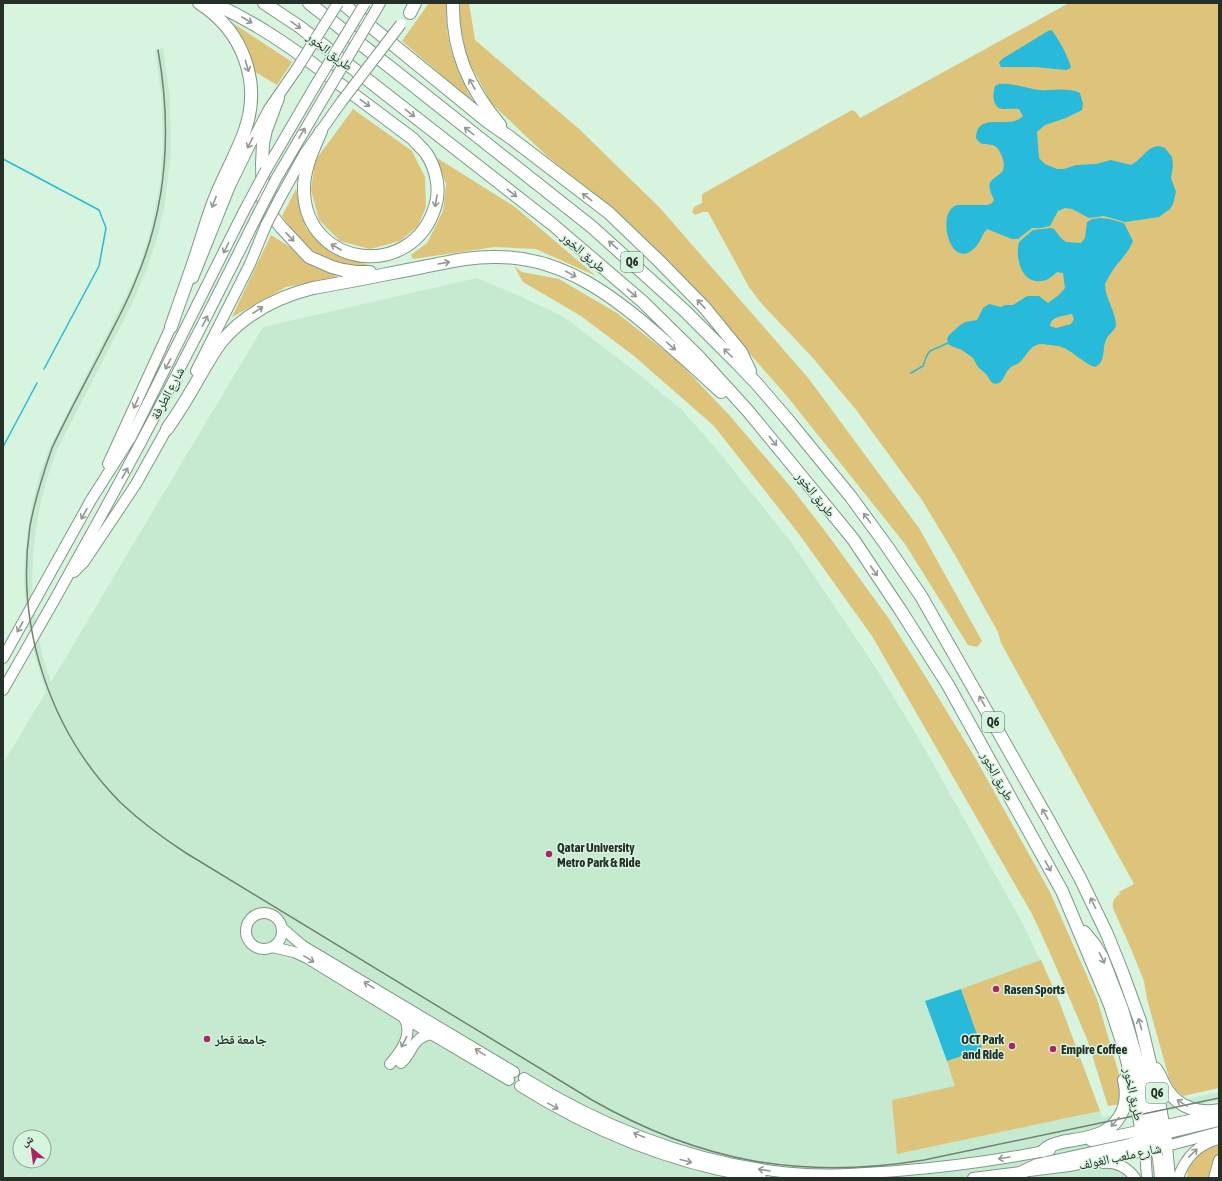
<svg xmlns="http://www.w3.org/2000/svg" width="1222" height="1181" viewBox="0 0 1222 1181" font-family="'Asap Condensed','Noto Naskh Arabic',sans-serif">
	<rect width="100%" height="100%" fill="#d7f4df"/>
	<!-- built -->
	<path fill="#c6ead0" fill-rule="evenodd" d="M 163,48 L 170,99 L 171,151 L 165,202 L 158,235 L 147,268 L 134,300 L 57,450 L 48,475 L 41,501 L 36,528 L 33,555 L 32,582 L 34,608 L 38,635 L 44,661 L 51,682 L 263,327 L 477,278 L 524,298 L 564,317 L 627,365 L 681,409 L 713,445 L 791,542 L 870,659 L 917,735 L 1024,926 L 1059,1001 L 1102,1117 L 1219,1092 L 1219,1100 L 1105,1124 L 1123,1172 L 1125,1172 L 1126,1178 L 3,1178 L 3,764 L 46,692 L 37,663 L 30,636 L 26,609 L 24,582 L 25,554 L 28,527 L 33,500 L 40,473 L 50,447 L 126,296 L 140,265 L 150,233 L 160,184 L 163,150 L 162,100 L 155,50 ZM 20,1137 L 44,1137 L 44,1161 L 20,1161 Z"/>
	<!-- green -->
	<path fill="#dec47a" d="M 429,3 L 447,3 C 443,39 457,72 474,103 L 402,41 Z
		M 460,3 L 469,3 L 475,40 L 578,128 L 660,208 L 809,379 L 919,528 L 982,641 L 977,647 L 968,645 L 905,544 L 786,395 L 670,263 L 622,217 L 547,156 L 491,103 L 466,56 L 460,23 Z
		M 1069,3 L 1219,3 L 1219,1088 L 1183,1096 L 1175,1089 L 1169,1078 L 1147,999 L 1144,981 L 1131,949 L 1113,908 C 1112,901 1115,897 1120,894 L 1119,892 L 1134,884 L 1001,643 L 998,632 L 955,555 L 922,500 L 857,411 L 812,357 L 761,303 L 749,287 L 708,212 L 703,212 L 695,215 L 692,212 L 694,207 L 702,203 L 702,195 L 704,193 L 852,110 L 856,112 L 860,118 Z
		M 222,16 L 292,62 L 277,85 L 252,70 Z
		M 353,109 L 412,151 L 425,177 L 426,207 L 418,226 L 400,241 L 370,249 L 340,241 L 319,220 L 311,190 L 315,161 Z
		M 437,158 L 515,207 L 596,276 L 536,249 L 495,247 L 413,259 L 411,255 L 427,243 L 443,211 L 446,184 Z
		M 296,189 L 306,228 L 331,253 L 375,267 L 349,266 L 317,255 L 299,240 L 282,216 Z
		M 271,235 L 338,277 L 286,287 L 232,317 Z
		M 514,266 L 522,272 L 559,279 L 617,313 L 679,362 L 730,416 L 790,486 L 828,535 L 889,619 L 927,679 L 977,761 L 1050,892 L 1097,999 L 1119,1074 L 1122,1104 L 1108,1106 L 1087,1039 L 1050,953 L 1032,914 L 872,636 L 799,534 L 714,426 L 634,356 L 581,316 L 523,282 Z
		M 1041,960 L 1059,1001 L 1100,1111 L 897,1154 L 892,1100 L 955,1086 L 947,1061 L 981,1049 L 961,989 Z
		M 1219,1145 L 1219,1178 L 1187,1178 L 1188,1169 L 1202,1151 Z"/>
	<!-- water -->
	<path fill="#28bada" fill-rule="evenodd" d="M 1052,30 C 1059,41 1068,55 1071,68 L 1066,70 L 1035,67 L 1001,67 L 999,63 L 1002,59 L 1048,31 Z
		M 999,84 C 1013,82 1026,89 1040,90 C 1053,91 1068,87 1080,93 L 1083,104 L 1082,110 L 1066,118 L 1045,125 L 1037,132 L 1039,158 L 1045,164 L 1057,169 L 1064,169 L 1076,165 L 1096,164 L 1111,160 L 1131,165 C 1134,163 1137,161 1139,159 C 1147,152 1153,142 1165,148 L 1172,157 L 1173,166 L 1171,178 L 1176,192 L 1173,204 L 1170,209 L 1159,217 L 1125,222 L 1104,216 L 1089,218 L 1072,209 L 1065,208 L 1058,211 L 1050,226 L 1041,228 L 1032,228 L 1018,239 L 1012,239 L 987,229 C 980,236 982,243 971,251 C 949,267 936,211 957,205 L 987,205 L 992,203 L 994,200 C 992,194 986,186 992,180 C 995,177 999,175 1002,172 C 1007,166 1001,150 995,146 C 987,142 982,148 976,138 C 977,110 1010,131 1023,116 L 1019,109 C 1014,108 1002,110 999,108 C 992,104 993,92 995,86 Z
		M 1100,218 L 1109,219 L 1124,223 L 1133,241 C 1129,252 1119,261 1113,270 C 1110,274 1108,279 1105,284 C 1105,299 1116,311 1116,326 C 1114,331 1109,334 1107,338 C 1101,348 1107,362 1095,367 C 1083,363 1075,353 1064,348 C 1058,345 1049,345 1042,344 C 1030,344 1027,356 1019,363 C 1016,365 1011,366 1009,369 C 1003,375 1003,387 992,383 L 986,374 L 978,367 L 973,358 L 962,350 L 949,345 L 947,339 L 949,335 L 959,326 L 965,322 L 977,320 L 983,308 L 989,304 L 1001,307 L 1005,305 L 1013,305 L 1027,296 L 1039,296 L 1048,303 L 1059,295 L 1065,288 L 1063,273 L 1057,272 C 1053,276 1047,281 1041,281 C 1021,284 1015,257 1019,242 L 1033,230 L 1051,228 L 1054,229 L 1061,238 L 1066,242 L 1081,243 L 1085,238 L 1087,222 L 1092,219 ZM 1072,314 L 1074,319 L 1071,324 L 1056,328 L 1050,326 C 1051,316 1064,316 1072,314 Z
		M 961,989 L 982,1049 L 947,1061 L 925,1001 Z"/>
	<g fill="none" stroke-linecap="round" stroke-linejoin="round">
		<!-- stream -->
		<path stroke="#28bada" stroke-width="1.5" d="M 3,159 L 99,210 L 106,228 L 99,266 L 44,369
			M 911,373 L 923,366 L 927,355 L 930,351 L 948,343
			M 3,447 L 37,383"/>
		<!-- primary casing -->
		<g stroke="#7e9986" stroke-width="12">
			<path id="primary" d="M 376,10 L 380,3
				M 266,170 L 315,86
				M 276,179 L 326,94
				M 280,198 L 305,153 L 342,101
				M 193,278 L 230,186 L 248,149 L 269,109 L 296,70
				M 196,371 L 250,264 L 266,225
				M 108,464 L 174,320
				M 74,572 L 84,562 L 136,484 L 170,423
				M 3,658 L 91,500 L 131,437 L 243,213
				M 3,690 C 93,535 177,378 256,218
				M246 931a18 18 0 1 1 36 0a18 18 0 1 1-36 0Z
				M 282,928 L 303,946 L 514,1072
				M 272,947 L 294,952 L 307,958 L 431,1034 L 509,1080
				M 401,1063 C 413,1053 411,1038 431,1034
				M 390,1064 C 401,1051 414,1034 404,1018
				M 524,1078 C 600,1125 685,1159 774,1171 C 815,1177 856,1174 897,1171 C 948,1167 999,1160 1050,1150
				M 520,1086 C 593,1132 675,1165 761,1178
				M 1159,1136 L 1165,1134 L 1219,1121
				M 1091,1141 L 1218,1114
				M 1153,1143 L 1158,1158 L 1160,1178
				M 1167,1146 L 1170,1178
				M 1145,1150 L 1147,1178
				M 1103,1163 C 1116,1162 1127,1167 1135,1178
				M 973,1178 L 1069,1166 L 1167,1146 L 1219,1132
				M 1178,1178 C 1185,1158 1198,1144 1219,1139
				M 1214,1178 L 1219,1160"/>
		</g>
		<!-- motorway casing -->
		<g stroke="#7e9986" stroke-width="14">
			<path id="motorway" d="M 212,3 C 256,22 295,50 333,79 C 360,99 386,119 413,139 C 417,144 422,148 426,153 C 436,168 441,189 435,207 C 412,281 307,268 304,192 C 303,170 313,150 321,131
				M 264,3 L 300,27 L 552,224 L 642,301 L 698,356 L 748,411 L 853,539 L 901,611 L 948,685 L 1062,891 L 1110,1005 L 1124,1048 L 1135,1094 L 1145,1150
				M 309,3 L 592,227 L 685,311 L 737,363 L 757,384 L 788,420 L 851,497 L 886,545 L 921,596 L 1049,821 L 1080,878 L 1107,934 L 1123,974 L 1140,1021 L 1158,1096 L 1167,1146
				M 342,3 L 488,122 L 511,138 L 609,213 L 658,260 L 705,308 L 741,352 L 750,371
				M 453,3 C 452,51 469,88 500,125
				M 410,13 L 415,3
				M 278,98 L 266,130 L 263,143 L 262,164 L 263,199 L 269,212 L 281,227 L 309,257 L 332,267 L 343,270 L 356,272 L 370,272
				M 171,327 C 178,306 186,285 193,264 C 200,244 205,225 212,206 C 221,180 236,156 245,130 C 262,81 242,30 199,3
				M 167,429 C 176,416 185,402 193,388 C 202,373 211,355 222,341 C 246,313 277,297 313,288 C 349,282 386,274 423,267 C 448,262 473,256 498,257 C 562,257 614,296 660,337 C 681,355 701,373 721,392
				M 1084,932 L 1094,944 L 1102,957 L 1122,1009 L 1137,1060 L 1154,1131 L 1157,1138 L 1167,1146
				M 1156,1069 C 1161,1076 1163,1084 1168,1091 C 1180,1108 1200,1114 1219,1110
				M 1043,1151 C 1049,1145 1055,1144 1062,1142 C 1084,1138 1108,1137 1120,1116 C 1127,1104 1127,1092 1124,1080
				M 1020,1173 L 1037,1165 L 1129,1145 L 1150,1138"/>
		</g>
		<!-- primary -->
		<use href="#primary" stroke="#fff" stroke-width="10"/>
		<!-- motorway -->
		<use href="#motorway" stroke="#fff" stroke-width="12"/>
		<!-- rail -->
		<path stroke="#6f8274" stroke-width="1.5" d="M 158,50 C 172,128 167,208 135,282 C 126,305 114,326 103,348 C 86,381 68,414 52,448 C 43,474 35,499 30,526 C 15,626 50,732 121,803 C 141,822 163,838 186,853 L 592,1100 C 701,1162 801,1180 924,1160 L 1219,1098"/>
		<!-- primary-bridge casing -->
		<g stroke="#7e9986" stroke-width="12" stroke-linecap="butt">
			<path id="primary-bridge" d="M 296,70 L 338,3
				M 315,86 L 365,3
				M 326,94 L 376,10
				M 342,101 L 401,24
				M 243,213 L 266,170
				M 256,218 L 276,179
				M 266,225 L 280,198"/>
		</g>
		<!-- primary-bridge -->
		<use href="#primary-bridge" stroke="#fff" stroke-width="10"/>
	</g>
	<!-- one-way arrows -->
	<defs><path id="oneway-shaft" d="M-6 0H5M1.5-3L5.5 0L1.5 3" fill="none" stroke-width="1.6" stroke-linecap="round" stroke-linejoin="round"/></defs>
	<g stroke="#929894">
		<use href="#oneway-shaft" transform="translate(247 20) rotate(30)"/>
		<use href="#oneway-shaft" transform="translate(296 25) rotate(35)"/>
		<use href="#oneway-shaft" transform="translate(247 66) rotate(74)"/>
		<use href="#oneway-shaft" transform="translate(472 84) rotate(-119)"/>
		<use href="#oneway-shaft" transform="translate(365 103) rotate(37)"/>
		<use href="#oneway-shaft" transform="translate(410 113) rotate(38)"/>
		<use href="#oneway-shaft" transform="translate(469 131) rotate(-142)"/>
		<use href="#oneway-shaft" transform="translate(302 133) rotate(-60)"/>
		<use href="#oneway-shaft" transform="translate(250 143) rotate(117)"/>
		<use href="#oneway-shaft" transform="translate(512 193) rotate(38)"/>
		<use href="#oneway-shaft" transform="translate(587 197) rotate(-143)"/>
		<use href="#oneway-shaft" transform="translate(436 201) rotate(99)"/>
		<use href="#oneway-shaft" transform="translate(214 202) rotate(111)"/>
		<use href="#oneway-shaft" transform="translate(290 237) rotate(47)"/>
		<use href="#oneway-shaft" transform="translate(613 245) rotate(-139)"/>
		<use href="#oneway-shaft" transform="translate(336 247) rotate(-150)"/>
		<use href="#oneway-shaft" transform="translate(226 248) rotate(117)"/>
		<use href="#oneway-shaft" transform="translate(444 263) rotate(-10)"/>
		<use href="#oneway-shaft" transform="translate(571 274) rotate(28)"/>
		<use href="#oneway-shaft" transform="translate(632 293) rotate(41)"/>
		<use href="#oneway-shaft" transform="translate(701 304) rotate(-133)"/>
		<use href="#oneway-shaft" transform="translate(258 310) rotate(-33)"/>
		<use href="#oneway-shaft" transform="translate(205 321) rotate(-63)"/>
		<use href="#oneway-shaft" transform="translate(671 346) rotate(41)"/>
		<use href="#oneway-shaft" transform="translate(728 353) rotate(-135)"/>
		<use href="#oneway-shaft" transform="translate(168 364) rotate(117)"/>
		<use href="#oneway-shaft" transform="translate(136 403) rotate(114)"/>
		<use href="#oneway-shaft" transform="translate(773 441) rotate(51)"/>
		<use href="#oneway-shaft" transform="translate(125 473) rotate(-61)"/>
		<use href="#oneway-shaft" transform="translate(84 514) rotate(119)"/>
		<use href="#oneway-shaft" transform="translate(867 518) rotate(-126)"/>
		<use href="#oneway-shaft" transform="translate(874 571) rotate(56)"/>
		<use href="#oneway-shaft" transform="translate(20 627) rotate(119)"/>
		<use href="#oneway-shaft" transform="translate(982 701) rotate(-119)"/>
		<use href="#oneway-shaft" transform="translate(1045 814) rotate(-119)"/>
		<use href="#oneway-shaft" transform="translate(1048 866) rotate(61)"/>
		<use href="#oneway-shaft" transform="translate(1093 903) rotate(-116)"/>
		<use href="#oneway-shaft" transform="translate(1102 958) rotate(64)"/>
		<use href="#oneway-shaft" transform="translate(309 959) rotate(31)"/>
		<use href="#oneway-shaft" transform="translate(369 985) rotate(-149)"/>
		<use href="#oneway-shaft" transform="translate(1140 1024) rotate(-106)"/>
		<use href="#oneway-shaft" transform="translate(404 1042) rotate(117)"/>
		<use href="#oneway-shaft" transform="translate(480 1052) rotate(-149)"/>
		<use href="#oneway-shaft" transform="translate(1182 1103) rotate(-148)"/>
		<use href="#oneway-shaft" transform="translate(553 1106) rotate(29)"/>
		<use href="#oneway-shaft" transform="translate(1115 1122) rotate(131)"/>
		<use href="#oneway-shaft" transform="translate(639 1135) rotate(-158)"/>
		<use href="#oneway-shaft" transform="translate(1193 1153) rotate(-44)"/>
		<use href="#oneway-shaft" transform="translate(1004 1158) rotate(171)"/>
		<use href="#oneway-shaft" transform="translate(686 1161) rotate(15)"/>
		<use href="#oneway-shaft" transform="translate(764 1170) rotate(-171)"/>
	</g>
	<!-- markers -->
	<g fill="#ac2467" stroke="#d7f4df" stroke-width="1.5">
		<circle cx="549" cy="854" r="4"/>
		<circle cx="996" cy="989" r="4"/>
		<circle cx="207" cy="1039" r="4"/>
		<circle cx="1012" cy="1046" r="4"/>
		<circle cx="1053" cy="1049" r="4"/>
	</g>
	<g text-anchor="middle" stroke-width="3" stroke-linejoin="round" paint-order="stroke">
		<!-- shield labels -->
		<g fill="#d7f4df" stroke="#5a6b5f" stroke-width="1">
			<rect x="621" y="252" width="22" height="20" rx="3"/>
			<rect x="982" y="712" width="22" height="20" rx="3"/>
			<rect x="1146" y="1083" width="22" height="20" rx="3"/>
		</g>
		<g font-size="12" font-weight="bold" fill="#253028">
			<text x="632" y="266">Q6</text>
			<text x="993" y="726">Q6</text>
			<text x="1157" y="1097">Q6</text>
		</g>
		<!-- street labels -->
		<g font-size="13" fill="#253028" stroke="#d7f4df">
			<text transform="translate(330 51) rotate(38)" y="5">طريق الخور</text>
			<text transform="translate(584 252) rotate(41)" y="5">طريق الخور</text>
			<text transform="translate(167 393) rotate(-62)" y="5">شارع الطرفة</text>
			<text transform="translate(816 494) rotate(51)" y="5">طريق الخور</text>
			<text transform="translate(998 776) rotate(61)" y="5">طريق الخور</text>
			<text transform="translate(1134 1094) rotate(78)" y="5">طريق الخور</text>
			<text transform="translate(1120 1156) rotate(-12)" y="5">شارع ملعب الغولف</text>
		</g>
		<!-- poi labels -->
		<g font-size="13" font-weight="bold" fill="#253028" stroke="#d7f4df" text-anchor="start">
			<text x="557" y="852">Qatar University<tspan x="557" dy="15">Metro Park &amp; Ride</tspan></text>
			<text x="1004" y="994">Rasen Sports</text>
			<text x="215" y="1044">جامعة قطر</text>
			<text x="1004" y="1044" text-anchor="end">OCT Park<tspan x="1004" dy="15">and Ride</tspan></text>
			<text x="1061" y="1054">Empire Coffee</text>
		</g>
	</g>
	<!-- border -->
	<rect width="1222" height="1181" fill="none" stroke="#253028" stroke-width="8"/>
	<!-- north arrow -->
	<g transform="translate(32 1149) rotate(331)"><circle r="19" fill="#d7f4df" stroke="#90a696"/>
	<path d="M0-3L7 15L0 10L-7 15Z" fill="#ac2467"/>
	<text y="-6" font-size="11" font-weight="bold" text-anchor="middle" fill="#253028">ش</text>
	</g>
</svg>
